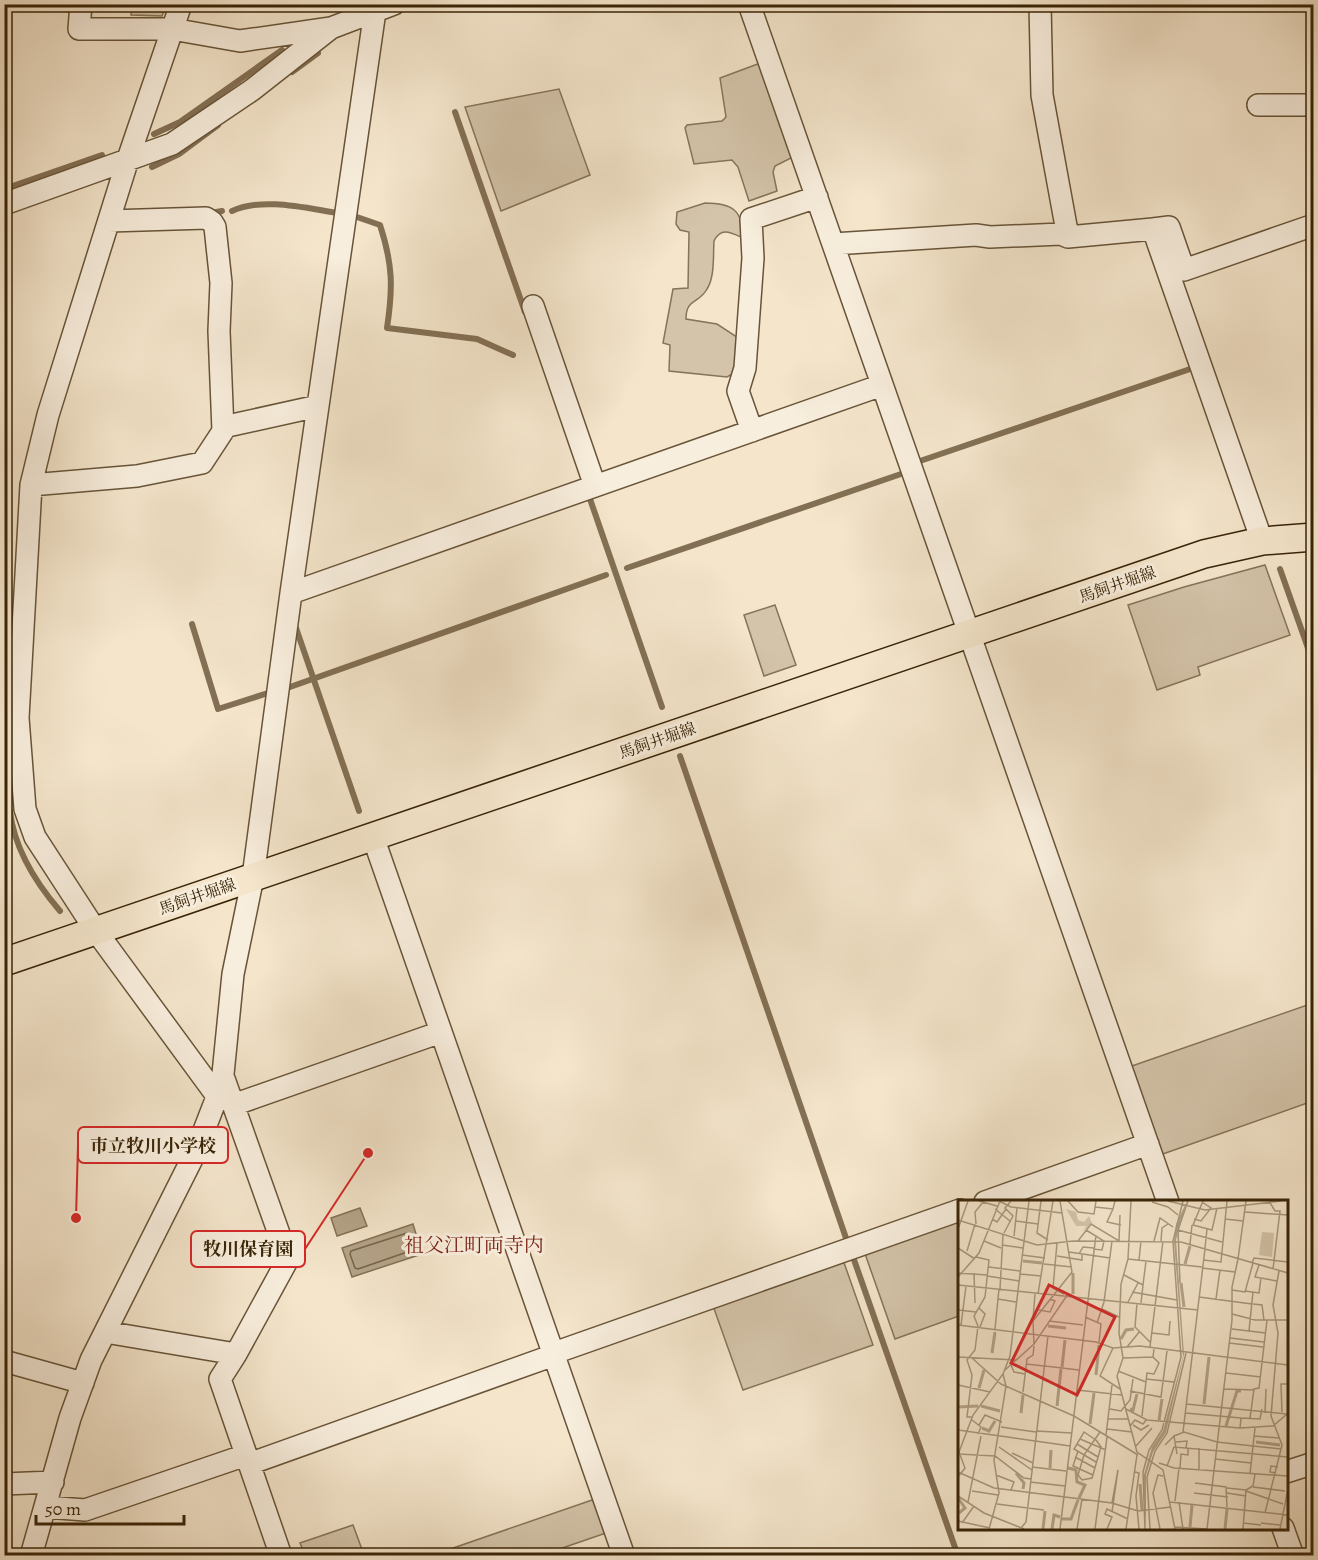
<svg xmlns="http://www.w3.org/2000/svg" width="1318" height="1560" viewBox="0 0 1318 1560" font-family="Alegreya,'Noto Serif JP',serif">
	<rect width="100%" height="100%" fill="#f4e5cb"/>
	<filter id="stains"><feTurbulence type="fractalNoise" baseFrequency=".00333" numOctaves="4"/><feColorMatrix values="0 0 0 0 .2 0 0 0 0 .09 0 0 0 0 .02 0 0 0 .5 -.17"/></filter>
	<radialGradient id="worn" r=".72"><stop offset=".6" stop-color="#630" stop-opacity="0"/><stop offset="1" stop-color="#630" stop-opacity=".3"/></radialGradient>
	<!-- green -->
	<path fill="#d4c4aa" stroke="#867458" stroke-width="1.5" d="M 132,5 L 132,4 L 166,5 L 162,16 L 131,15 Z
		M 763,62 L 793,151 L 791,158 L 775,166 L 773,172 L 777,191 L 749,201 L 738,167 L 732,160 L 694,164 L 685,128 L 687,125 L 722,121 L 726,117 L 720,78 Z
		M 559,89 L 590,175 L 501,211 L 465,107 Z
		M 705,203 C 732,203 743,210 743,238 C 732,233 721,226 714,241 C 713,255 715,277 707,289 C 699,304 686,298 686,319 L 717,324 L 740,339 L 736,372 L 727,377 L 669,371 L 670,345 L 663,343 L 673,289 L 688,288 L 689,232 L 680,230 L 676,224 L 677,212 Z
		M 1265,565 L 1290,635 L 1198,667 L 1200,675 L 1157,690 L 1128,605 L 1184,587 Z
		M 775,605 L 796,665 L 764,676 L 744,615 Z
		M 1313,1003 L 1313,1101 L 1160,1155 L 1129,1067 Z
		M 959,1215 L 959,1316 L 895,1339 L 863,1248 Z
		M 842,1257 L 873,1345 L 743,1390 L 712,1303 Z
		M 595,1499 L 606,1533 L 542,1555 L 430,1556 Z
		M 353,1525 L 364,1555 L 305,1555 L 300,1543 Z"/>
	<!-- water -->
	<path fill="#b4a388" stroke="#837054" stroke-width="1.5" d="M 360,1208 L 367,1226 L 337,1236 L 331,1218 Z
		M 413,1224 L 422,1254 L 352,1277 L 342,1248 Z"/>
	<g fill="none" stroke-linecap="round" stroke-linejoin="round">
		<!-- shore -->
		<path stroke="#766448" stroke-width="1.5" d="M 407,1233 C 411,1235 415,1246 413,1250 L 358,1269 L 355,1268 L 350,1254 L 351,1251 Z"/>
		<!-- stream -->
		<path stroke="#837054" stroke-width="6" d="M 292,72 L 318,53
			M 455,112 L 525,312
			M 154,134 L 180,122 L 282,50
			M 152,167 L 179,154 L 218,125
			M 4,189 L 102,155
			M 232,211 C 263,197 305,208 338,213
			M 211,213 L 222,211
			M 354,216 L 380,225 C 393,265 393,288 387,328 L 477,339 L 513,355
			M 920,461 L 1196,367
			M 590,499 L 662,707
			M 627,568 L 901,474
			M 1280,569 L 1314,665
			M 192,624 L 218,709 L 268,693
			M 296,628 L 359,811
			M 290,687 L 606,575
			M 4,724 L 4,748
			M 680,756 L 847,1241
			M 4,767 L 9,802
			M 10,811 C 14,847 36,883 60,911
			M 852,1254 L 958,1556"/>
		<!-- minor casing -->
		<g stroke="#685438" stroke-width="24">
			<path id="minor" d="M 81,4 L 79,29 L 172,29 L 240,41 L 331,28 L 394,4
				M 181,4 L 128,159 L 48,415 L 31,485 L 18,718 L 25,809 L 35,837 L 96,931 L 217,1096
				M 749,4 L 1168,1202
				M 1040,4 L 1042,95 L 1068,237
				M 1258,105 L 1314,105
				M 4,204 L 172,144 L 252,90 L 331,28
				M 1153,229 L 1169,227 L 1184,270 L 1314,225
				M 833,244 L 976,235 L 990,237 L 1061,234 L 1068,237 L 1153,229 L 1262,541
				M 533,306 L 595,486
				M 223,427 L 318,406
				M 752,431 L 738,391 L 745,368 L 753,258 L 751,219 L 817,197
				M 31,485 L 137,476 L 202,463 L 223,431 L 219,331 L 221,283 L 215,227 L 212,222 L 206,218 L 109,221
				M 291,593 L 882,385
				M 373,837 L 624,1556
				M 223,1076 L 288,1259 L 236,1354 L 220,1379 L 281,1556
				M 233,1105 L 441,1032
				M 985,1202 L 1148,1144
				M 105,1332 L 236,1354
				M 554,1353 L 960,1210
				M 4,1361 L 83,1383
				M 249,1464 L 554,1355
				M 1286,1472 L 1314,1463
				M 4,1484 L 53,1482
				M 46,1507 L 85,1510 L 246,1455
				M 1283,1528 L 1293,1556
				M 31,1556 L 70,1418 L 91,1360 L 196,1151 L 222,1084 L 233,974 L 253,877 L 291,593 L 375,11"/>
		</g>
		<!-- major casing -->
		<g stroke="#392407" stroke-width="30">
			<path id="major" d="M 4,962 L 1204,554 L 1262,541 L 1314,537"/>
		</g>
		<!-- minor -->
		<use href="#minor" stroke="#f8eedd" stroke-width="21"/>
		<!-- major -->
		<use href="#major" stroke="#f4e5cb" stroke-width="27"/>
	</g>
	<g text-anchor="middle" stroke-width="6" stroke-linejoin="round" paint-order="stroke">
		<!-- street labels -->
		<g font-size="16" fill="#392407" stroke="#f8eedd">
			<text transform="translate(1117 584) rotate(-19)" y="6">馬飼井堀線</text>
			<text transform="translate(657 740) rotate(-19)" y="6">馬飼井堀線</text>
			<text transform="translate(197 896) rotate(-19)" y="6">馬飼井堀線</text>
		</g>
		<!-- quarter labels -->
		<g font-size="20" fill="#7a1f14" stroke="#f8eedd">
			<text x="474" y="1252">祖父江町両寺内</text>
		</g>
	</g>
	<!-- overview -->
	<g transform="translate(958 1200)">
		<rect width="330" height="330" fill="#f4e5cb"/>
		<path d="M 108,9 L 118,12 L 120,20 L 126,22 L 131,16 L 134,23 L 125,31 L 128,26 L 118,26 ZM 304,32 L 316,33 L 314,57 L 301,55 Z" fill="#d4c4aa"/>
		<path d="M 229,1 L 218,40 L 226,154 L 208,232 L 195,252 L 188,275 L 188,329 L 185,278 L 194,247 L 205,231 L 225,157 L 216,41 L 218,24 Z" fill="#b4a388"/>
		<path fill="none" stroke="#b4a388" stroke-width="3" d="M 65,61 L 84,63M 227,64 L 232,46M 115,73 L 115,94M 223,83 L 226,107M 90,126 L 108,128M 163,139 L 168,130 L 176,129M 34,153 L 37,132M 104,167 L 107,140M 138,175 L 141,145M 21,188 L 26,170M 246,204 L 251,157M 23,206 L 42,211M 99,206 L 103,169M 0,207 L 20,206M 172,209 L 175,210 L 179,194M 63,213 L 65,195M 201,220 L 204,199M 132,224 L 136,193M 268,226 L 279,191 L 283,191M 24,228 L 31,231 L 37,221M 298,242 L 322,245M 92,268 L 93,250M 110,268 L 118,270 L 119,282 L 127,285 L 121,298M 58,273 L 66,283 L 65,289M 182,284 L 184,310M 0,298 L 7,308 L 1,313M 104,319 L 113,319 L 120,300M 232,327 L 234,305M 85,329 L 87,311M 94,329 L 96,315 L 102,317M 267,329 L 269,309"/>
		<path fill="none" stroke="#a9987d" stroke-width="1.5" d="M 21,1 L 39,6M 41,1 L 53,7 L 104,13M 83,1 L 79,33 L 90,40M 110,1 L 120,12 L 136,14 L 138,1M 173,1 L 170,59 L 163,84 L 161,133 L 165,158 L 159,176 L 179,252 L 205,270 L 217,329M 210,1 L 247,10 L 323,1M 245,1 L 235,25 L 254,30 L 259,8M 311,1 L 317,11 L 322,11 L 315,69M 194,2 L 210,7 L 220,15M 137,7 L 155,9 L 157,1M 37,9 L 52,21M 155,9 L 149,22 L 163,25M 287,12 L 330,15M 34,19 L 39,22 L 48,9M 236,19 L 243,21 L 253,8 L 244,2M 267,19 L 285,21M 0,20 L 79,45 L 115,41 L 223,42 L 330,73M 58,21 L 80,24M 18,24 L 17,12 L 26,1M 0,29 L 10,1M 128,30 L 146,41 L 144,50 L 135,49M 220,30 L 264,42M 46,33 L 55,16 L 47,8 L 53,1M 56,36 L 59,8M 26,41 L 43,48M 120,41 L 133,24 L 161,41 L 162,15M 196,41 L 202,18 L 215,27M 203,41 L 204,28 L 210,24M 99,43 L 95,88 L 106,94M 232,44 L 234,25M 44,45 L 65,48M 0,48 L 17,59M 247,48 L 249,29M 9,51 L 17,24M 111,52 L 152,58M 121,54 L 125,47 L 136,48M 64,55 L 87,58M 99,56 L 124,60 L 124,55M 170,59 L 244,67M 280,59 L 288,1M 181,60 L 183,41M 245,60 L 263,62 L 269,1M 294,63 L 296,58 L 330,62M 86,64 L 114,67M 301,65 L 297,77 L 319,81M 31,67 L 62,71M 244,68 L 277,72M 0,73 L 29,75M 16,73 L 17,103M 62,74 L 83,76M 166,75 L 185,85 L 183,103M 29,76 L 61,81M 0,77 L 21,53 L 42,1M 222,83 L 220,30 L 230,1M 0,85 L 240,110M 185,85 L 188,61M 330,88 L 330,111M 42,89 L 45,35M 274,90 L 287,92 L 295,63M 287,91 L 301,93 L 303,78M 174,92 L 219,100M 80,94 L 95,1M 241,97 L 294,104M 40,99 L 58,102M 258,99 L 262,70M 146,102 L 154,41M 170,102 L 180,83M 179,103 L 177,127 L 193,143M 295,104 L 304,105 L 306,120M 21,108 L 27,114 L 22,127M 144,109 L 161,117M 0,110 L 18,112M 81,110 L 92,112 L 97,101 L 92,99M 274,114 L 297,120 L 330,120M 127,117 L 143,124 L 141,142M 75,119 L 77,94M 91,121 L 125,125M 139,123 L 146,102M 0,125 L 138,142 L 155,148 L 182,146 L 330,165M 3,125 L 8,86M 37,129 L 41,89M 274,129 L 308,133M 291,131 L 295,92M 194,133 L 211,135 L 212,121M 272,138 L 306,142M 271,143 L 305,147M 76,145 L 75,121 L 114,72 L 102,1M 169,147 L 182,131M 192,147 L 205,41M 155,148 L 142,176 L 162,189M 0,157 L 58,160M 14,158 L 43,184 L 116,216 L 180,255M 165,158 L 195,157M 68,164 L 86,166M 53,165 L 56,172 L 67,174M 87,166 L 121,170M 47,170 L 76,144 L 110,94M 160,171 L 188,182M 268,173 L 303,177M 188,179 L 216,182M 0,185 L 32,192M 266,189 L 296,190M 119,190 L 164,195M 172,191 L 203,197 L 209,151M 65,192 L 69,159 L 75,155 L 76,146M 152,209 L 163,211 L 172,200 L 175,179M 168,209 L 189,220 L 282,228 L 315,226 L 329,214 L 228,204M 324,212 L 323,184 L 330,184M 227,213 L 283,218M 307,213 L 308,189M 184,216 L 189,173 L 196,174 L 201,163 L 195,157 L 196,149M 15,217 L 9,217 L 14,175 L 9,160 L 17,150 L 20,126 L 16,116 L 27,97 L 31,60 L 18,57M 292,218 L 296,189 L 301,188 L 309,120M 150,219 L 170,219M 14,220 L 23,227 L 20,234M 21,225 L 27,215 L 44,222M 175,225 L 183,230 L 191,225M 172,226 L 177,220 L 185,224 L 189,219M 43,227 L 78,232M 282,228 L 283,218 L 302,219 L 304,209M 149,229 L 174,232M 0,230 L 112,246M 78,231 L 114,233M 225,232 L 247,49M 148,235 L 154,185M 216,236 L 226,232 L 259,242M 296,236 L 321,238M 122,239 L 148,250M 138,240 L 143,247 L 134,278 L 124,280 L 120,275 L 126,255 L 142,232M 138,240 L 126,232 L 116,249 L 138,262M 218,242 L 229,241 L 228,248M 259,242 L 295,246M 119,244 L 140,257M 207,245 L 216,236 L 219,254M 178,246 L 194,228M 295,246 L 323,249M 41,247 L 74,270M 120,251 L 115,266 L 135,275M 54,253 L 75,263M 1,254 L 37,256 L 66,278 L 73,279M 117,257 L 137,268M 257,259 L 293,263M 201,263 L 216,268 L 330,276M 209,266 L 216,247 L 330,257M 74,267 L 108,271M 222,268 L 223,254 L 230,255 L 230,248M 241,270 L 241,248M 0,272 L 36,288 L 154,303 L 180,311 L 213,307M 177,272 L 181,273 L 178,296 L 181,329M 318,273 L 312,272 L 313,266 L 320,267M 292,274 L 297,228M 38,275 L 56,282 L 53,290M 0,277 L 7,268 L 1,252 L 15,215 L 45,174 L 52,156 L 71,1M 72,282 L 107,286M 237,283 L 268,287 L 269,307M 295,287 L 327,291M 269,288 L 288,290M 14,291 L 40,295M 288,291 L 325,304M 236,293 L 270,297M 269,293 L 288,296M 0,296 L 26,313 L 66,329M 217,301 L 221,268M 10,302 L 23,236M 212,302 L 330,315M 221,302 L 225,329M 39,304 L 86,310M 154,312 L 160,270 L 154,303M 307,313 L 324,245 L 313,216 L 320,133 L 315,105 L 321,71M 0,321 L 32,328M 4,323 L 16,306M 285,323 L 303,325M 303,323 L 322,325M 217,327 L 249,329M 63,328 L 68,322 L 90,136M 31,329 L 41,293 L 36,260 L 48,186 L 45,174M 102,329 L 138,35M 119,329 L 124,299M 137,329 L 149,237M 149,329 L 154,317 L 147,314 L 149,309 L 170,319M 168,329 L 179,255M 187,329 L 185,272 L 191,250 L 204,230 L 223,157 L 215,41 L 225,1M 192,329 L 189,277 L 197,251 L 209,233 L 228,153M 202,329 L 195,293 L 200,275 L 205,276M 249,329 L 274,120 L 274,87 L 280,59M 285,329 L 288,290 L 295,286 L 297,274M 322,329 L 330,289"/>
		<path fill="#d62828" fill-opacity="0.15" stroke="#d62828" stroke-width="3" d="M 91,85 L 157,117 L 119,195 L 53,163 Z"/>
		<rect width="330" height="330" fill="none" stroke="#392407" stroke-width="3"/>
	</g>
	<!-- callouts -->
	<path fill="none" stroke="#d62828" stroke-width="2" d="M76 1218L78 1145M368 1153L305 1249"/>
	<g fill="#d62828" stroke="#f8eedd" stroke-width="2">
		<circle cx="76" cy="1218" r="6"/>
		<circle cx="368" cy="1153" r="6"/>
	</g>
	<g fill="#f8eedd" stroke="#d62828" stroke-width="2">
		<rect x="78" y="1127" width="150" height="36" rx="6"/>
		<rect x="191" y="1231" width="114" height="36" rx="6"/>
	</g>
	<g font-size="18" text-anchor="middle" font-weight="bold" fill="#392407">
		<text x="153" y="1152">市立牧川小学校</text>
		<text x="248" y="1255">牧川保育園</text>
	</g>
	<!-- margin -->
	<rect width="1318" height="1560" fill="none" stroke="#f4e5cb" stroke-width="24"/>
	<rect x="6" y="6" width="1306" height="1548" fill="none" stroke="#392407" stroke-width="3"/>
	<rect x="12" y="12" width="1294" height="1536" fill="none" stroke="#392407" stroke-width="1.5"/>
	<!-- scale -->
	<path d="M36 1515v9h148v-9" fill="none" stroke="#392407" stroke-width="3"/>
	<text x="45" y="1515" font-size="18" fill="#392407" stroke="#f8eedd" stroke-width="4.5" paint-order="stroke">50 m</text>
	<rect width="100%" height="100%" filter="url(#stains)"/>
	<rect width="100%" height="100%" fill="url(#worn)"/>
</svg>
